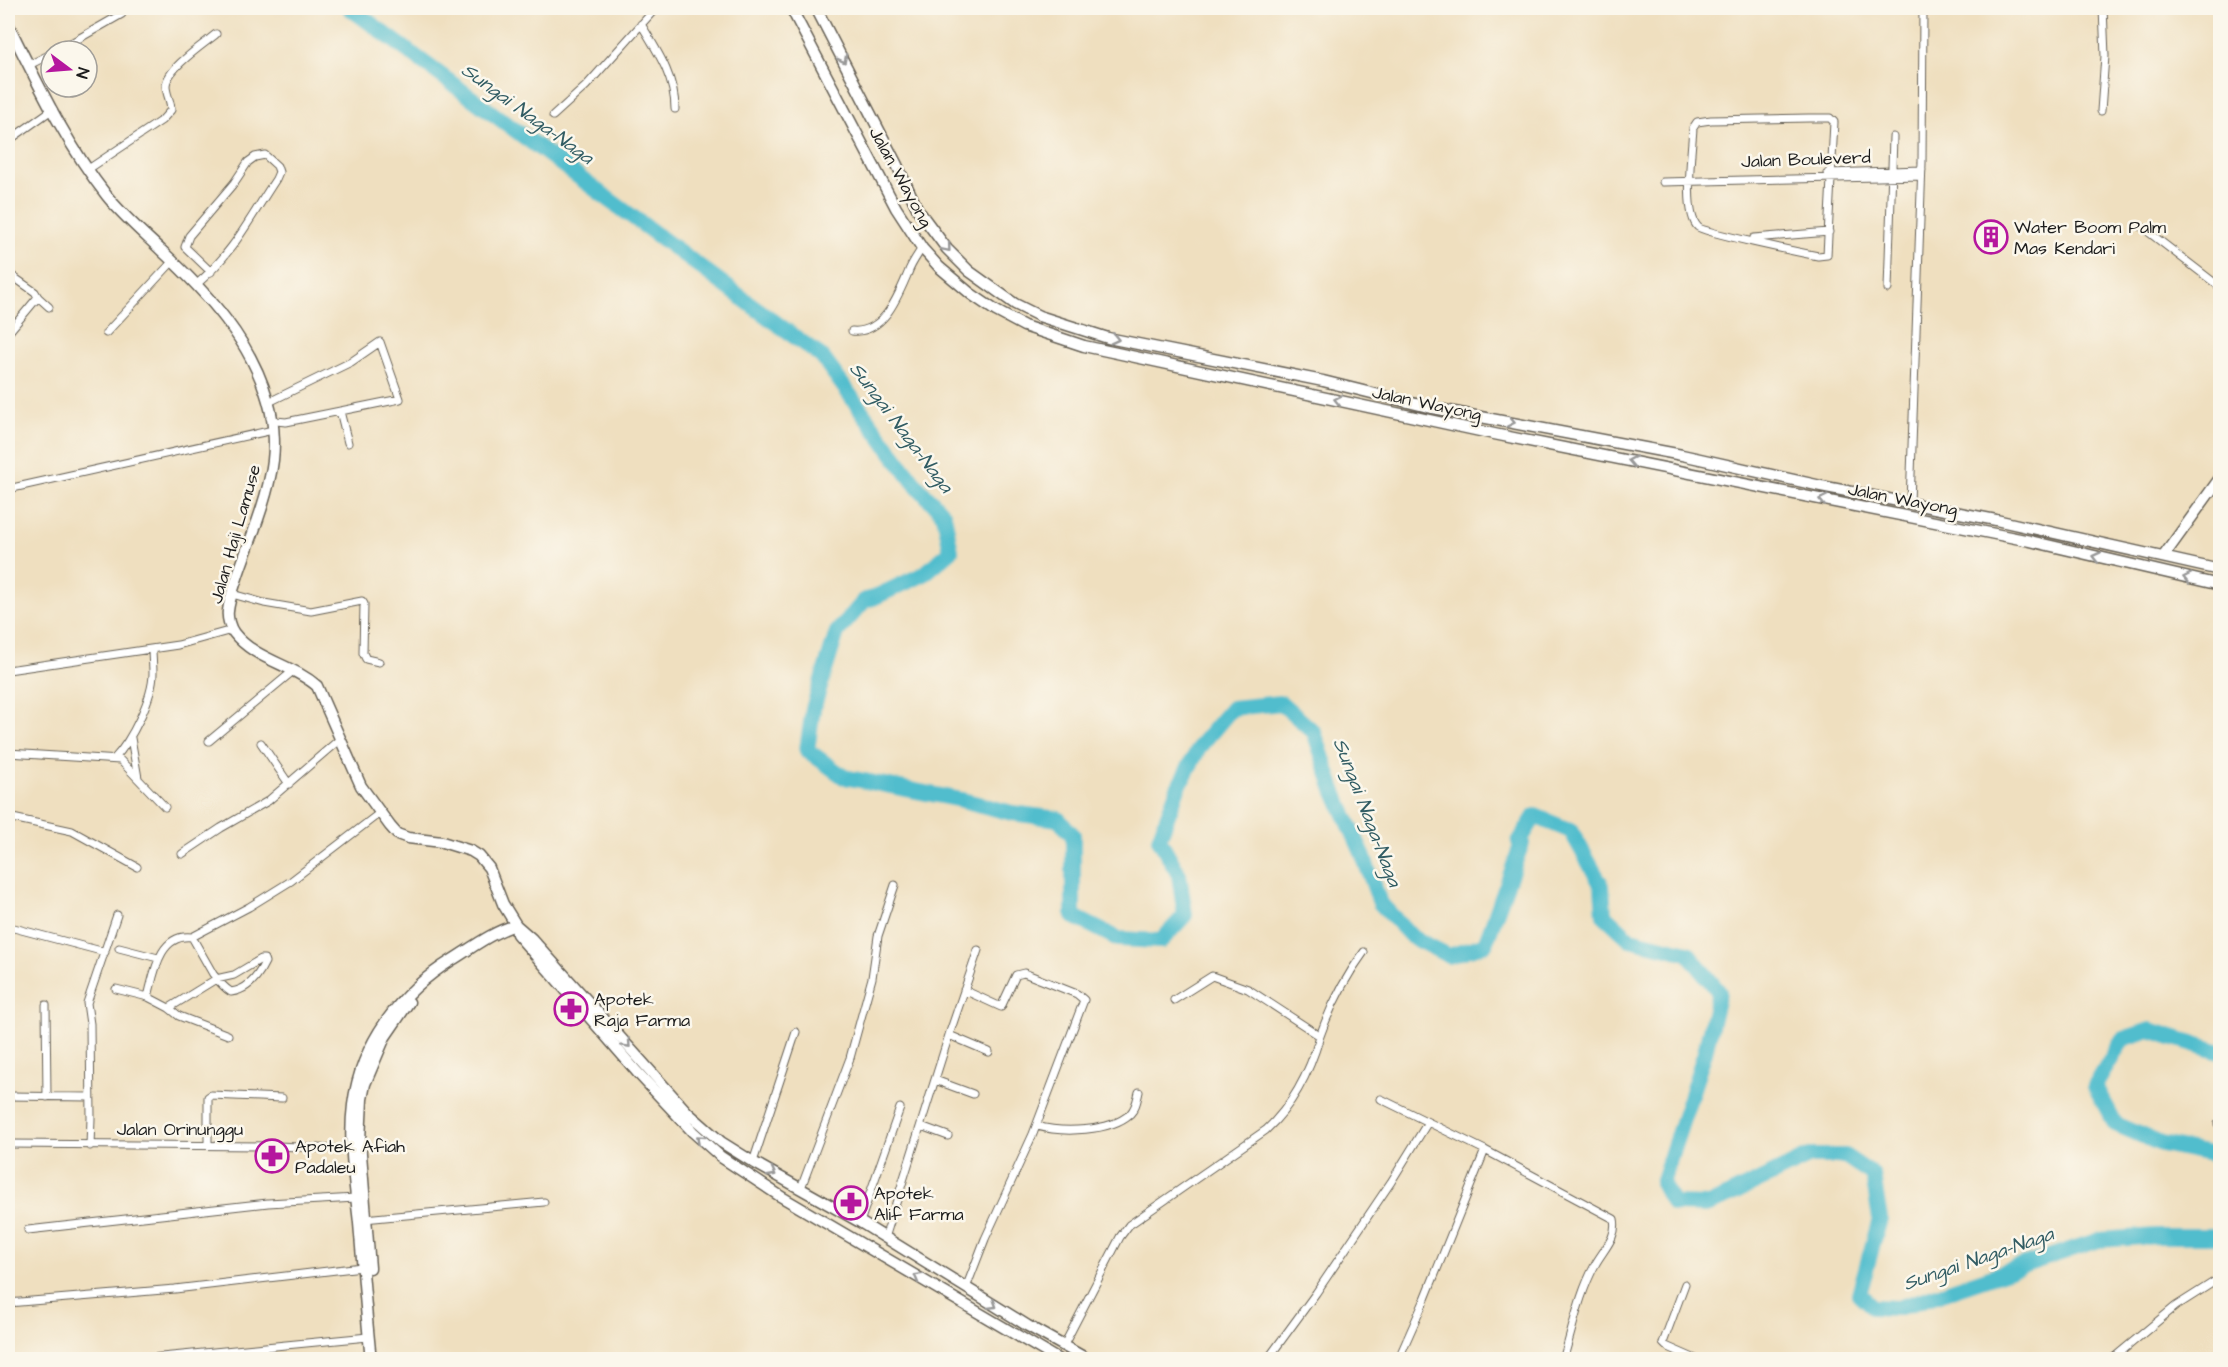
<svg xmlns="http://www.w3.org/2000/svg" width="2228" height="1367" viewBox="0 0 2228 1367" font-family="'Architects Daughter',sans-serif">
	<rect width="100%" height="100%" fill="#fbf7ec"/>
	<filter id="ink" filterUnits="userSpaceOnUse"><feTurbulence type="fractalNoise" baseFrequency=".0167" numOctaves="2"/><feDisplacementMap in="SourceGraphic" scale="12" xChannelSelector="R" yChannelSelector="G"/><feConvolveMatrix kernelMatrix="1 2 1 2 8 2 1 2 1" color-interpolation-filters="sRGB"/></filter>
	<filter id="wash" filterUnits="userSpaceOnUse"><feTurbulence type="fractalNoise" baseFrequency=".008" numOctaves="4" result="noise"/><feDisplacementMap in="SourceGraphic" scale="24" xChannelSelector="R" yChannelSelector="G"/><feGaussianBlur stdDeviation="1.35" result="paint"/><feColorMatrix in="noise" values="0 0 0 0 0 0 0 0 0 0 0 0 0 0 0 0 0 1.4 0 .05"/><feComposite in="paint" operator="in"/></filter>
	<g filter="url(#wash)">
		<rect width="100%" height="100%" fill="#efdfbf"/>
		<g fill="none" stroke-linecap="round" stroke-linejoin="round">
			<!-- river -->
			<path stroke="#51bdcd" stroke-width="16" d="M 350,8 L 822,357 L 913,481 L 944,515 L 951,551 L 924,574 L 873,598 L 865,600 L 837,632 L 813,709 L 807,750 L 844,777 L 962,800 L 1012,813 L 1058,819 L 1073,835 L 1073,916 L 1118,939 L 1161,941 L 1185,915 L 1179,875 L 1159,839 L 1178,788 L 1200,746 L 1232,708 L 1281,703 L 1314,732 L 1334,790 L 1363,855 L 1380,903 L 1412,937 L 1449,956 L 1485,944 L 1522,843 L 1519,842 L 1535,816 L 1571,831 L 1602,886 L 1604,915 L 1630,939 L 1688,953 L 1719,992 L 1705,1052 L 1662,1183 L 1673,1204 L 1709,1205 L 1810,1156 L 1845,1156 L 1873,1175 L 1880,1219 L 1859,1294 L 1873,1307 L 1898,1308 L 2099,1240 L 2157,1236 L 2220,1236
				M 2220,1052 L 2150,1030 L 2123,1039 L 2095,1086 L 2115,1124 L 2161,1144 L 2220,1156"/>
		</g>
	</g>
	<g filter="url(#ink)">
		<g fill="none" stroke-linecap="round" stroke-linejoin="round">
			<!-- street casing -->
			<g stroke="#666055" stroke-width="9">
				<path id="street" d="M 641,24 C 657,51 675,77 675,109
					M 57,51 L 122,14
					M 29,65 L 51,54
					M 2101,111 L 2105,56 L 2103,8
					M 553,116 L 586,86 L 656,8
					M 1809,118 L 1830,118 L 1834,122 L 1827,255 L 1818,256 C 1803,253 1702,232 1698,227 C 1683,213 1692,148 1693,128 L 1697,122 L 1711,120 Z
					M 8,141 L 53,109
					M 87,170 L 162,120 L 171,110 C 171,101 166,94 166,86 C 166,69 204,44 216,34
					M 1828,173 L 1922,170
					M 1663,182 L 1921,176
					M 2142,227 L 2220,287
					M 1754,238 L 1829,232
					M 8,273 L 35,292 L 38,297 L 8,333
					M 197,284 C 234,252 250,218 276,179 L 279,172 L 277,166 L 265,155 L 255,157 L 248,162 L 234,183 L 189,236 L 185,247 L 211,272
					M 1888,289 L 1893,137
					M 38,297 L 49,307
					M 852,331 C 884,334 898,296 908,273 C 911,264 917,256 922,248
					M 106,333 L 173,261
					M 269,402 L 351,362 L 380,342 L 400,399 L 286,422 L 276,421 L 270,418
					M 340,411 L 348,443
					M 8,489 L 273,430
					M 1910,503 L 1922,163 L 1923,8
					M 232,594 L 264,603 L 311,611 L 362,601 L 364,604 L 363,653 L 366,659 L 379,662
					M 8,670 L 178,645 L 232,630
					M 131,738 L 138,778
					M 209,741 L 293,671
					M 261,743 L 289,784
					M 8,753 L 120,760 L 165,807
					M 114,759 C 131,741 153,698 153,673 C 153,665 152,657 152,649
					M 8,817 L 72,831 L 137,867
					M 182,854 L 221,828 L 268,801 L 340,739
					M 10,927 L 105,952
					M 119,948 L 158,958
					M 116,989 L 148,997 L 169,1008 L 216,979 L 234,975 L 261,959 L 264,959 L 265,962 C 258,977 248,990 231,992 C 223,987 219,982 213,974 L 192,937
					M 964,990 L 1001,1007 L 1016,975 L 1024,973 L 1077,994 L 1084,1000 L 1033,1134 L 985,1239 L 966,1288
					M 148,997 C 154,974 159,933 192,937 L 249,907 L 291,881 L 381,812
					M 46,1005 L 47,1097
					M 169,1008 L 179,1016 L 228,1035
					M 949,1035 L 989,1052
					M 1320,1036 C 1331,1005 1344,979 1364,952
					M 935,1080 L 973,1094
					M 8,1096 L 90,1097
					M 1381,1099 L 1485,1150 L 1614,1219 C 1618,1237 1603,1250 1595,1265 C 1579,1294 1573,1328 1563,1360
					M 2218,1124 L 2220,1125
					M 921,1126 L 948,1136
					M 1037,1126 C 1062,1133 1110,1132 1130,1114 C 1136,1108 1137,1100 1139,1092
					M 8,1144 L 278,1146 L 356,1150
					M 208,1145 L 208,1097 L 211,1095 L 282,1098
					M 90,1146 L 91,1118 L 90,1024 L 87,1003 L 117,915
					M 753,1162 L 796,1032
					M 801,1188 L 850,1058 L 872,978 L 878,936 L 895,885
					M 364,1219 L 544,1202
					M 860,1222 L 900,1108
					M 28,1230 L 268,1203 L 356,1198
					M 885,1238 L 949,1035 L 978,950
					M 1685,1284 L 1663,1343 L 1666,1346 L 1698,1360
					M 8,1303 L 175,1289 L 362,1267
					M 1064,1345 L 1120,1237 L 1129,1225 L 1266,1130 C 1293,1105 1310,1071 1320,1036 L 1248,989 L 1212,976 L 1174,1000
					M 130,1360 L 368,1337
					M 1267,1360 L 1316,1293 L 1391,1182 L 1428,1122
					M 1398,1360 L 1425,1299 L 1485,1150
					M 2111,1360 L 2176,1306 L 2220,1278"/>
			</g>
			<!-- secondary casing -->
			<g stroke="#666055" stroke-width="13">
				<path id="secondary" d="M 791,8 L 896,208 L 922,248 L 939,267 L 971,294 L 996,311 L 1024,326 L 1084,346 L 1494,434 L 2030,541 L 2220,585
					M 816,8 L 897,165 L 918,210 L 947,249 L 969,271 L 1015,304 L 1039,316 L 1108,338 L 1323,381 L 1428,407 L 1682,455 L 1821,486 L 1996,520 L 2220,570
					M 8,24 C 37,82 66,144 107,196 C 123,216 143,233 162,251 C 207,293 251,340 268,401 C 275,424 276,453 270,477 C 263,513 247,546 236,581 C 233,590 229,601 228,611 C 227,618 230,628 234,633 C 255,660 292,664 317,686 L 361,786 L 390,826 L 397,834 L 408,838 L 442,842 L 471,851 L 479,856 L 489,868 L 503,904 L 516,925 L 532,939 L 688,1113 L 721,1142 L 753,1162 L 860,1222 L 1028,1326 L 1089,1360
					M 2163,557 L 2220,478
					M 516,925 L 517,934 L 637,1072 L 693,1132 L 721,1157 L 780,1196 L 1059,1360
					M 370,1268 L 360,1141 L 362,1099 L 365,1084 L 385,1037 L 409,1002
					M 371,1360 C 366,1314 363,1269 359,1223 C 355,1185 348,1143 353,1105 C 361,1043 400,992 452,960 C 473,947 492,932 516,925"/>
			</g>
			<!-- street -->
			<use href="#street" stroke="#fff" stroke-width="7"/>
			<!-- secondary -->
			<use href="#secondary" stroke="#fff" stroke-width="10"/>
		</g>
		<!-- one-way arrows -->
		<defs><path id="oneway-chevron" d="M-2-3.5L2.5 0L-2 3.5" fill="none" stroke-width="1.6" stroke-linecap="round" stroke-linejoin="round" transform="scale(1.5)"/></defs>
		<g stroke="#999">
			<use href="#oneway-chevron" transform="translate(843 59) rotate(63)"/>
			<use href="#oneway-chevron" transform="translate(947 248) rotate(50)"/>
			<use href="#oneway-chevron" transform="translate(1115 339) rotate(13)"/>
			<use href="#oneway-chevron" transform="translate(1338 400) rotate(-168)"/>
			<use href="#oneway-chevron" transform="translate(1511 422) rotate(12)"/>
			<use href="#oneway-chevron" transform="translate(1632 461) rotate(-169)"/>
			<use href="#oneway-chevron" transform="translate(1823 500) rotate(-168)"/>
			<use href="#oneway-chevron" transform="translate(2096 557) rotate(-166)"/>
			<use href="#oneway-chevron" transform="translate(2187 578) rotate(-168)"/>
			<use href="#oneway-chevron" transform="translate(627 1044) rotate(47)"/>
			<use href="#oneway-chevron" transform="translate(700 1139) rotate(-139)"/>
			<use href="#oneway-chevron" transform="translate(772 1173) rotate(28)"/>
			<use href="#oneway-chevron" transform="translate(918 1277) rotate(-151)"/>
			<use href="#oneway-chevron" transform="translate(993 1305) rotate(32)"/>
		</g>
	</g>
	<!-- icons -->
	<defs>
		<g id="building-ring" transform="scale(1.725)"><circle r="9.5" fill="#fbf7ec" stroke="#b5179e" stroke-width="1.5"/><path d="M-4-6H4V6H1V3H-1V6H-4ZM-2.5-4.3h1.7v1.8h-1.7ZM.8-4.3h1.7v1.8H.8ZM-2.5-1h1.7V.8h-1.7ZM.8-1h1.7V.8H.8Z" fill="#b5179e"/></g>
		<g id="pharmacy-ring" transform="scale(1.725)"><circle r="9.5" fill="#fbf7ec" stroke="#b5179e" stroke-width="1.5"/><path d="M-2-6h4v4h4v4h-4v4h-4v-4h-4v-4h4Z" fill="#b5179e"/></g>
	</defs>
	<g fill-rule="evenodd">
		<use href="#building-ring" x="1991" y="237"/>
		<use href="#pharmacy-ring" x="571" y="1009"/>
		<use href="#pharmacy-ring" x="272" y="1156"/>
		<use href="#pharmacy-ring" x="851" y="1203"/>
	</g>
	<g text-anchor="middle" stroke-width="5" stroke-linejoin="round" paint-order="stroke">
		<!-- street labels -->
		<g font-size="18" fill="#1c1c1c" stroke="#fbf7ec">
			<text transform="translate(1806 159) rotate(-2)" y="6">Jalan Bouleverd</text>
			<text transform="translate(901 177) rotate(61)" y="6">Jalan Wayong</text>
			<text transform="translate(1427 403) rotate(12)" y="6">Jalan Wayong</text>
			<text transform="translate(1903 499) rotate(11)" y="6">Jalan Wayong</text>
			<text transform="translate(235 534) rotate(-74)" y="6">Jalan Haji Lamuse</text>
			<text x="180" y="1135">Jalan Orinunggu</text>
		</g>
		<!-- poi labels -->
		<g font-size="18" fill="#1c1c1c" stroke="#fbf7ec" text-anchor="start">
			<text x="2014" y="233">Water Boom Palm<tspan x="2014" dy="21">Mas Kendari</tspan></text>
			<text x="594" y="1005">Apotek<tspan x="594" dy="21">Raja Farma</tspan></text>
			<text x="295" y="1152">Apotek Afiah<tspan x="295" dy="21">Padaleu</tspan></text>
			<text x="874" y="1199">Apotek<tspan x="874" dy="21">Alif Farma</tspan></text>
		</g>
		<!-- water labels -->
		<g font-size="20" font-style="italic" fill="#315c63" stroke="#fbf7ec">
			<text transform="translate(528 113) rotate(36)" y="7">Sungai Naga-Naga</text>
			<text transform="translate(902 427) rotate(53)" y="7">Sungai Naga-Naga</text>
			<text transform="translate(1368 812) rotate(69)" y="7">Sungai Naga-Naga</text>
			<text transform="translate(1978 1258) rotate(-19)" y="7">Sungai Naga-Naga</text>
		</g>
	</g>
	<!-- margin -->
	<rect width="2228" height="1367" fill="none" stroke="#fbf7ec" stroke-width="30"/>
	<!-- north arrow -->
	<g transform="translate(69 69) rotate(106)"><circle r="28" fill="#fbf7ec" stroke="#a29f99" stroke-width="1.5"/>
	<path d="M0-4.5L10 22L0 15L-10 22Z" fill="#b5179e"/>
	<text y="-9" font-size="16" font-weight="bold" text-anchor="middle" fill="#1c1c1c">N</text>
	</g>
</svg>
